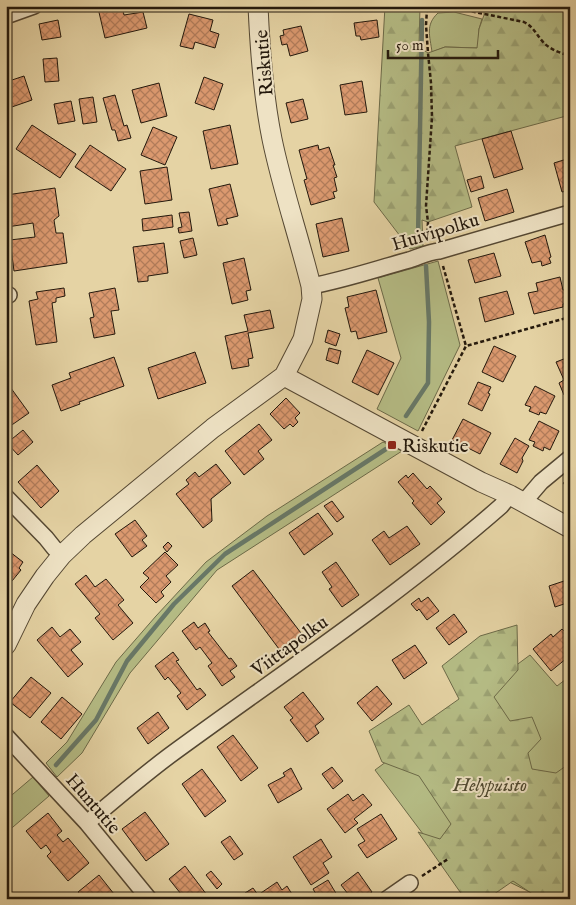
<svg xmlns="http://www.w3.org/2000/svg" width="576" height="905" viewBox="0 0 576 905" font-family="'IM FELL English',serif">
	<defs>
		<pattern id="forest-firs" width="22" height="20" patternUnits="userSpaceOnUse" patternTransform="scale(1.25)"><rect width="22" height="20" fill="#b5bc85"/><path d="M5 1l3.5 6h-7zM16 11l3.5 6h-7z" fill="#9ba172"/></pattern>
		<pattern id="building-cross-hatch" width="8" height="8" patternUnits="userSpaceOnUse" patternTransform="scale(1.25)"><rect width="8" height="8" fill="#db996f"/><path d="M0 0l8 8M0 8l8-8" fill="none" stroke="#b17c5a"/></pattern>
	</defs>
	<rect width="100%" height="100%" fill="#e5d3a4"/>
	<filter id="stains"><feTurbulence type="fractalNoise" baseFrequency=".004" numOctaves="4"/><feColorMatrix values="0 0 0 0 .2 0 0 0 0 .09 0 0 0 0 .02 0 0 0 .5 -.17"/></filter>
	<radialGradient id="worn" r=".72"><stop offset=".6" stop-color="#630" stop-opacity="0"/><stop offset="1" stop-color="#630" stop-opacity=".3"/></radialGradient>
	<!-- green -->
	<path fill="#b5bc85" stroke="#6c6a48" d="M 454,12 L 482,19 L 479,29 L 478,48 L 445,47 L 432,52 C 430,36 425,25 438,13 Z
		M 438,261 L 460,345 L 418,431 L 377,409 L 401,358 L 378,278 Z
		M 383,442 L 402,451 L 217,570 L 130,673 L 82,753 L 57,777 L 46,763 L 67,742 L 116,662 L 156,616 L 206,562 L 267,516 Z
		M 530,655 L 557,686 L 570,676 L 570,899 L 544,899 L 448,852 L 441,858 L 375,770 Z
		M 33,777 L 49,796 L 6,833 L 6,808 L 8,806 L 6,804 L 6,800 Z"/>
	<!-- forest -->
	<path fill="url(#forest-firs)" stroke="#6c6a48" d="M 385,6 L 420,6 L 419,47 L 428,53 L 445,47 L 477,48 L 479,29 L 484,15 L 484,6 L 567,6 L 570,13 L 570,115 L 455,146 L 472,207 L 428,222 L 422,220 L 423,246 L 410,249 L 374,202 Z
		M 517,625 L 518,670 L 494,697 L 510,721 L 532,717 L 541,739 L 528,753 L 532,769 L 556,773 L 570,763 L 570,899 L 540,899 L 513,881 L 487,899 L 465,899 L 418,832 L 440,839 L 451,824 L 419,776 L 382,762 L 369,731 L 409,705 L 422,725 L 459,699 L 442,666 L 480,636 Z"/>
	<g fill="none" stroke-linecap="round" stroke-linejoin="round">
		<!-- stream -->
		<path stroke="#687867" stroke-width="4.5" d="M 418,238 L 422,20
			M 406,416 L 428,383 L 429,322 L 426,266
			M 56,765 L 96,720 L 127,661 L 174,604 L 225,554 L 386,449"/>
	</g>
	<!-- building -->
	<path fill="url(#building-cross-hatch)" stroke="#23180c" d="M 105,6 L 122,6 L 124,15 L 143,12 L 147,28 L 105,38 L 98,8 Z
		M 189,14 L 213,20 L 210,31 L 219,34 L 215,48 L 195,42 L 193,49 L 180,46 Z
		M 58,20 L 61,37 L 42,40 L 39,24 Z
		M 377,20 L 379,37 L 361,40 L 360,36 L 356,36 L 354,23 Z
		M 301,26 L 308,51 L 290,56 L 287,44 L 282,45 L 280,36 L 284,35 L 283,30 Z
		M 57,58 L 59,81 L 45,82 L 43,59 Z
		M 24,76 L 32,100 L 6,109 L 6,82 Z
		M 204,77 L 223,84 L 214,110 L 195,103 Z
		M 362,81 L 367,112 L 345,115 L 340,85 Z
		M 159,83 L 167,116 L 141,123 L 132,90 Z
		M 115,95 L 124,126 L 127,125 L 131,138 L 118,141 L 115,130 L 112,130 L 103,98 Z
		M 93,97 L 97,122 L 83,124 L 79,99 Z
		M 303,99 L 308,119 L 291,123 L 286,103 Z
		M 71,101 L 75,121 L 58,124 L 54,104 Z
		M 32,125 L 76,154 L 60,178 L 16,149 Z
		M 230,125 L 238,164 L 211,169 L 203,131 Z
		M 153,127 L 177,137 L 165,165 L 141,155 Z
		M 511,131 L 523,169 L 494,178 L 482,139 Z
		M 90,145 L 126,169 L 111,191 L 75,167 Z
		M 318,145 L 319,150 L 329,147 L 335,165 L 333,165 L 337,177 L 334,178 L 337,191 L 333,192 L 335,198 L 311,205 L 304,180 L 307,179 L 299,150 Z
		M 570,158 L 570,190 L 562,192 L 554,163 Z
		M 167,167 L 172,200 L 145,204 L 140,171 Z
		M 481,176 L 484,188 L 471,192 L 467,180 Z
		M 230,184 L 238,216 L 226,219 L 228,224 L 218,226 L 209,189 Z
		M 55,188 L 59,216 L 54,220 L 56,233 L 63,233 L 67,263 L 14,271 L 10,240 L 35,237 L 33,223 L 7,227 L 6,195 Z
		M 507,189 L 514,212 L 485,221 L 478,198 Z
		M 189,212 L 192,231 L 179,233 L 178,228 L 182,227 L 179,213 Z
		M 172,215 L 173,227 L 143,231 L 142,219 Z
		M 342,218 L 349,251 L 323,257 L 316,224 Z
		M 545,235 L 551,257 L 549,258 L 551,263 L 542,266 L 541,261 L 532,263 L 525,242 Z
		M 193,238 L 197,255 L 184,258 L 180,241 Z
		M 164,243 L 168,273 L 148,276 L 148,281 L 138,282 L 133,247 Z
		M 494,253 L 501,276 L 475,283 L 468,260 Z
		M 244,258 L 251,290 L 246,291 L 248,300 L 232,304 L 223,263 Z
		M 560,277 L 563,290 L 570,289 L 570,302 L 563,304 L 563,307 L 534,314 L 528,293 L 538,291 L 536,283 Z
		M 64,288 L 65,296 L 56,298 L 56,302 L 52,303 L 57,342 L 36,345 L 29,301 L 38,299 L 36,292 Z
		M 115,288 L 119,310 L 111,311 L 115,334 L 94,338 L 90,318 L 94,317 L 89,293 Z
		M 376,290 L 387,332 L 358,339 L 356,331 L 351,332 L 345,308 L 349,307 L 347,297 Z
		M 507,291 L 514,314 L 485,322 L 479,298 Z
		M 270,310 L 274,328 L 248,333 L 253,358 L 248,359 L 249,366 L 232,369 L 225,336 L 248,331 L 244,315 Z
		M 328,330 L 340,334 L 336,346 L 325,342 Z
		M 494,346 L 516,356 L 503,382 L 482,372 Z
		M 329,348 L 341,351 L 338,364 L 326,360 Z
		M 367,350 L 394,363 L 378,395 L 352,382 Z
		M 195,352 L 206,383 L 158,399 L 148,368 Z
		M 114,357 L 124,386 L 79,402 L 80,404 L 61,411 L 52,385 L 71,378 L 69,373 Z
		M 569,357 L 570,359 L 570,392 L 564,395 L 559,383 L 564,380 L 556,362 Z
		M 478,382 L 491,387 L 488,393 L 490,394 L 482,411 L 468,404 Z
		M 8,384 L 29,413 L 6,429 L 6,385 Z
		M 535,386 L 555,396 L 546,414 L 540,412 L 539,415 L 529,411 L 531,407 L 525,405 Z
		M 286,398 L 300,413 L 295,418 L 298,422 L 293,427 L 290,424 L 284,429 L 270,414 Z
		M 463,419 L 491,433 L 480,454 L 452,440 Z
		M 539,421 L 559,431 L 550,450 L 544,447 L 543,451 L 533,446 L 535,442 L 529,440 Z
		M 259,424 L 272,440 L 258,451 L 264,459 L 244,475 L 225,451 Z
		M 23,430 L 33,442 L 18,455 L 7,443 Z
		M 515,438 L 529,446 L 522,458 L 523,461 L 517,473 L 500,464 Z
		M 216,464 L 231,483 L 211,499 L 212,521 L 203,528 L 176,494 L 189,484 L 186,480 L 195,472 L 199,477 Z
		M 37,465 L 59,491 L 41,508 L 18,482 Z
		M 413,473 L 427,489 L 430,486 L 442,499 L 437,503 L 445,512 L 431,525 L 412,503 L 414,501 L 398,482 L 406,475 L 408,478 Z
		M 570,478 L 570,491 L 563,483 Z
		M 332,501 L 344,517 L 337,522 L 324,506 Z
		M 318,513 L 333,534 L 304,555 L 289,533 Z
		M 135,520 L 147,536 L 142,540 L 147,546 L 132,557 L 115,534 Z
		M 407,526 L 420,544 L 390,565 L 372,540 L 384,531 L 389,538 Z
		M 168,542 L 172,546 L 167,552 L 163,547 Z
		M 10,552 L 23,562 L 19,568 L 21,570 L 12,581 L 6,576 L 6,557 Z
		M 165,552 L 178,565 L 166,576 L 171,582 L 161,592 L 164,596 L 156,603 L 140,587 L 149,578 L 143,573 Z
		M 336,562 L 359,595 L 342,607 L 329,589 L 332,587 L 322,572 Z
		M 253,570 L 304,637 L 282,653 L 232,586 Z
		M 86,575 L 95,587 L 106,579 L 124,600 L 118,605 L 133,623 L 113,640 L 95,618 L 100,614 L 75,584 Z
		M 570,579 L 570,602 L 555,607 L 549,586 Z
		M 428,597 L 439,611 L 427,620 L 419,609 L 417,611 L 411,604 L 419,598 L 421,602 Z
		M 454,614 L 467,632 L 449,645 L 436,628 Z
		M 194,622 L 198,628 L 205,623 L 210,631 L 208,632 L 229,659 L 231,658 L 237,666 L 230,671 L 235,677 L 222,686 L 208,666 L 212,663 L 200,647 L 196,650 L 182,631 Z
		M 52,627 L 60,637 L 70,629 L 81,642 L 71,650 L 83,664 L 68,677 L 37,640 Z
		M 562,629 L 566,633 L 570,630 L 570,660 L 569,661 L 567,658 L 551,671 L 533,649 L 551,634 L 553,637 Z
		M 415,645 L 427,663 L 404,679 L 392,660 Z
		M 173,652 L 179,660 L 176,661 L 197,690 L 200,688 L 206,695 L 187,710 L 177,696 L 181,693 L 168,677 L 165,680 L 155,666 Z
		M 31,677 L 51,693 L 30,718 L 10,702 Z
		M 377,686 L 392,704 L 372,721 L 357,703 Z
		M 303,692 L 324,719 L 315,726 L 319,733 L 307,742 L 290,720 L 293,718 L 284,707 Z
		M 62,697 L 82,714 L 61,739 L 41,722 Z
		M 158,712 L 169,728 L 148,744 L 137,728 Z
		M 233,735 L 258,768 L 241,781 L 217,747 Z
		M 332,767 L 343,781 L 333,789 L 322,774 Z
		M 291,768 L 302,789 L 278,803 L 268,785 L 285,776 L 283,773 Z
		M 202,769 L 226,801 L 205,817 L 182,784 Z
		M 348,794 L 353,801 L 363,794 L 372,805 L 354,819 L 358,823 L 345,833 L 327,809 Z
		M 145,812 L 169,844 L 146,861 L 122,829 Z
		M 48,813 L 62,831 L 57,835 L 63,842 L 68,838 L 89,863 L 68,881 L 47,856 L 51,852 L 46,845 L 41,849 L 26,831 Z
		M 381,814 L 397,839 L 367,858 L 358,845 L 365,841 L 357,829 Z
		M 230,836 L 243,854 L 234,860 L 221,842 Z
		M 321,839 L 332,857 L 323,863 L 329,873 L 311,885 L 293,857 Z
		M 185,866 L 210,899 L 185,899 L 169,879 Z
		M 211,871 L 222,884 L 217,889 L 206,875 Z
		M 358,872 L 372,892 L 363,899 L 352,899 L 341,885 Z
		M 99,875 L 118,899 L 84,899 L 78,892 Z
		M 328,880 L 337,895 L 330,899 L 319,899 L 313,889 Z
		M 277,882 L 282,890 L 287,886 L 295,899 L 249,899 L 245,893 L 253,888 L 258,895 Z"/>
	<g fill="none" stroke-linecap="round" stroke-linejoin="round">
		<!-- minor casing -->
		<g stroke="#544732" stroke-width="18">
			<path id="minor" d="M 6,16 L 34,6
				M 311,286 C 344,280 376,269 409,260 C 419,257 428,252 439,251 L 570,213
				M 6,295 L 9,295
				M 6,497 L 46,538 L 54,548 L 62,555
				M 523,503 L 541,482 L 570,458
				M 6,736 L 87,823 L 149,899
				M 87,823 C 114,800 141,777 169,756 C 281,674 397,597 501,506 L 510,495
				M 387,899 L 410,883"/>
		</g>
		<!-- tertiary casing -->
		<g stroke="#544732" stroke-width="21">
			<path id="tertiary" d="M 284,376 L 481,482 L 510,495 L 570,528
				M 6,645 L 26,604 L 45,576 L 62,555 L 83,535 L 213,428 L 284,376 L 303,339 L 312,299 L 311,286 C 299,237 282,188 272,139 C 263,95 260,51 258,6"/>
		</g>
		<!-- path -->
		<path stroke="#23180c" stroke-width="2.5" stroke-dasharray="4 2.5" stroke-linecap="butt" d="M 394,6 L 465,10 L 524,22 C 534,27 537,36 544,43 C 551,50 561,53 570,56
			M 427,239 L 428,222 L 426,206 L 432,117 L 431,83 L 428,53 L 426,25 L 427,9
			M 443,266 L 466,346
			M 422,431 L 466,346 L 570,317
			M 422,876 L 448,859"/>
		<!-- minor -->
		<use href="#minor" stroke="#eee2c4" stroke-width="15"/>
		<!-- tertiary -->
		<use href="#tertiary" stroke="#eee2c4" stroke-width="19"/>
	</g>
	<!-- markers -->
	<rect fill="#8f2418" stroke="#eee2c4" stroke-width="2" x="387" y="440" width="10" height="10" rx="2.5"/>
	<g text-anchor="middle" stroke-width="4" stroke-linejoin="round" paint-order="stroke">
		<!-- street labels -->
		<g font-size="19" fill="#23180c" stroke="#eee2c4">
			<text transform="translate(263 63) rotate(-95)" y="7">Riskutie</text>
			<text transform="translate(435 231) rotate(-17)" y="7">Huivipolku</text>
			<text transform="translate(289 645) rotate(-36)" y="7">Viittapolku</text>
			<text transform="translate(94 803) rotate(49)" y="7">Huntutie</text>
		</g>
		<!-- poi labels -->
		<g font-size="19" fill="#23180c" stroke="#eee2c4" text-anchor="start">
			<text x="402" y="452">Riskutie</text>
		</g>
		<!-- park labels -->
		<g font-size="19" font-style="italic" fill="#4f4930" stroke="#eee2c4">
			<text x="490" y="791">Helypuisto</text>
		</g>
	</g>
	<!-- margin -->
	<rect width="576" height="905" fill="none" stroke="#e5d3a4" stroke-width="25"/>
	<rect x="8" y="8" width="561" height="890" fill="none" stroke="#23180c" stroke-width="2.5"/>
	<rect x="12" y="12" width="551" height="880" fill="none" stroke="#23180c"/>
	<!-- scale -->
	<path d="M388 50v8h110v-8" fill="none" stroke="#23180c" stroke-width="2.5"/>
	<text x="396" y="50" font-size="15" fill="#23180c" stroke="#eee2c4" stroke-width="4" paint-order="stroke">50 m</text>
	<rect width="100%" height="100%" filter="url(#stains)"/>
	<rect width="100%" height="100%" fill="url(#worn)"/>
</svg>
